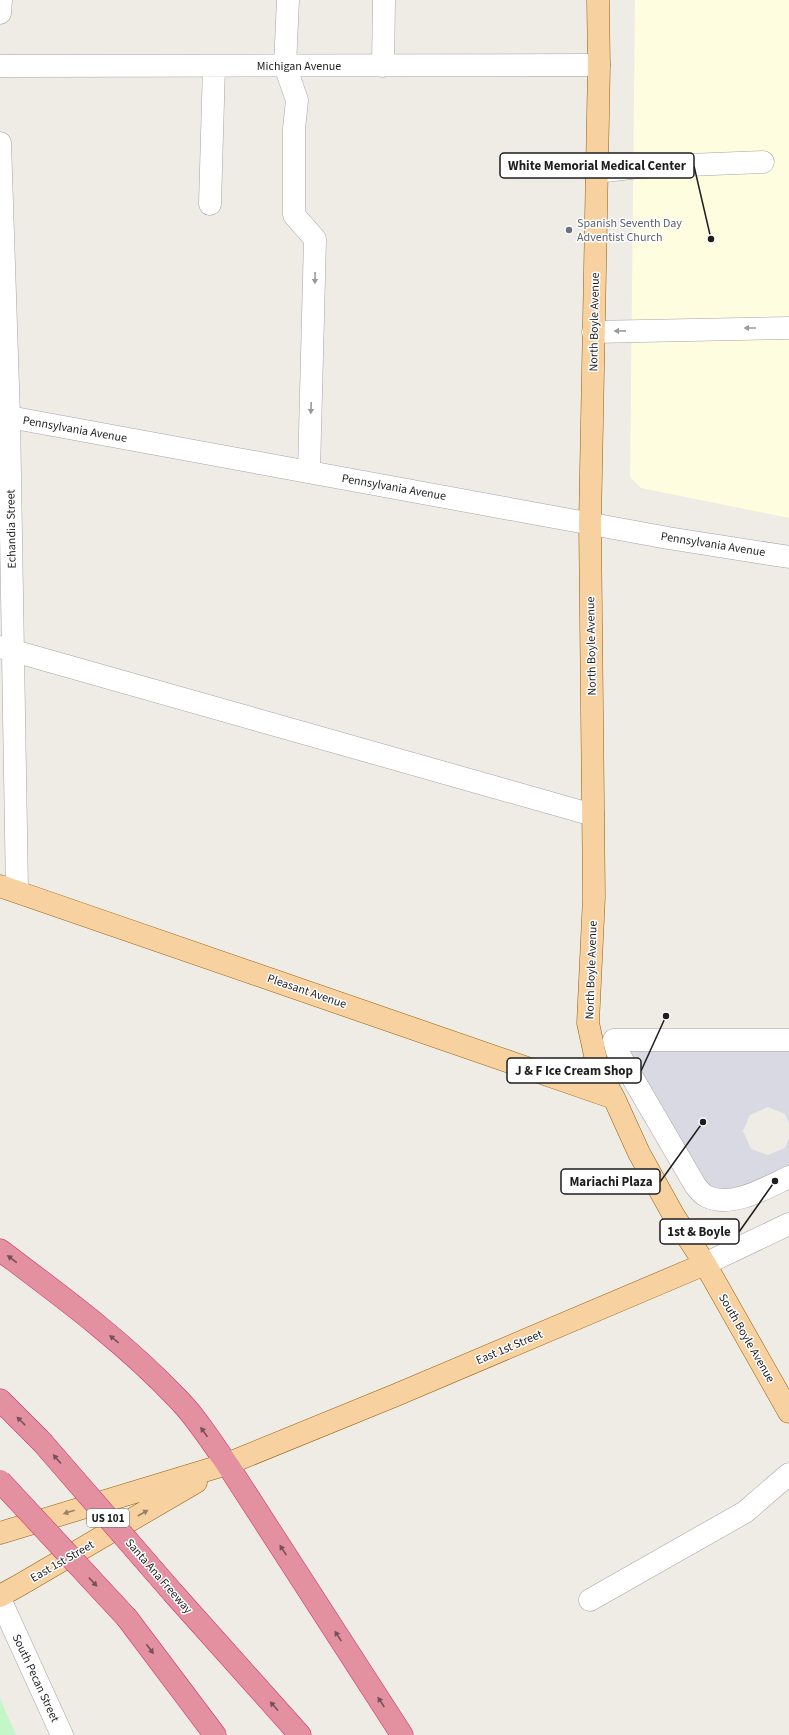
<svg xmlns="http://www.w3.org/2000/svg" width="789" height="1735" viewBox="0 0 789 1735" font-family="'Source Sans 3',sans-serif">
	<rect width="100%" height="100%" fill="#efebe5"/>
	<!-- education -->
	<path fill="#fefddf" d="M 635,0 L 789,0 L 789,518 L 641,488 L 630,477 Z"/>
	<!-- park -->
	<path fill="#c4f7c7" d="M 0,1698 L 16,1735 L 0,1735 Z"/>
	<!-- plaza -->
	<path fill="#d9d9e4" d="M 621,1040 L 789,1040 L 789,1124 L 785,1114 L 768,1107 L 750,1115 L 743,1131 L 751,1149 L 768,1155 L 785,1148 L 789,1138 L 789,1177 L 706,1196 Z"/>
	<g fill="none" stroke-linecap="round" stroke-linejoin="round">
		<!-- minor casing -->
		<g stroke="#a5a5a5" stroke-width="23">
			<path id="minor" d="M 288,0 L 285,66 L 297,100 L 294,129 L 294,215 L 315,239 L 309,471
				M 0,13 L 1,0
				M 0,66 L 599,65
				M 383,66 L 384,0
				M 0,143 L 9,417 L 17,891
				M 597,172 L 638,167 L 763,162
				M 210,204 L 214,66
				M 593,332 L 789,328
				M 0,414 L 9,417 L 668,538 L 789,557
				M 0,647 L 593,815
				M 789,1040 L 614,1040 L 617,1051 L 695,1185 C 698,1189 702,1194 706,1196 C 730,1209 766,1188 789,1177
				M 705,1264 L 789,1224
				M 0,1599 L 62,1735
				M 590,1600 L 745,1512 L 789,1474"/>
		</g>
		<!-- major casing -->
		<g stroke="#926107" stroke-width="23">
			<path id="major" d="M 598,0 L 599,65 L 590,523 L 594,897 L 588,1023 L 598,1069 L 614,1098 L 639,1153 L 674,1216 L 705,1264 L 789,1412
				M 0,886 L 614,1098
				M 0,1533 L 227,1464 L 396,1395 L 705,1264
				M 0,1596 L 18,1586 L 196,1482"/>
		</g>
		<!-- highway casing -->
		<g stroke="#d32c68" stroke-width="23">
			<path id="highway" d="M 0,1250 C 61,1296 124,1342 177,1398 C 196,1417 211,1441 227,1464 L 402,1735
				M 0,1400 L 42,1442
				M 174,1594 L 300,1735
				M 127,1618 L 215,1735"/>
		</g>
		<!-- minor -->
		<use href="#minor" stroke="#fff" stroke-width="22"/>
		<!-- major -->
		<use href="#major" stroke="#f8d1a1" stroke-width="22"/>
		<!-- highway -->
		<use href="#highway" stroke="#e390a1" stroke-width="22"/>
		<!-- highway-bridge casing -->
		<g stroke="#d32c68" stroke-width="23" stroke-linecap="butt">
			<path id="highway-bridge" d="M 42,1442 L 174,1594
				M 0,1481 L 127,1618"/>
		</g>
		<!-- highway-bridge -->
		<use href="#highway-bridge" stroke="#e390a1" stroke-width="22"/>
	</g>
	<!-- one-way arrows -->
	<defs><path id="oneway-solid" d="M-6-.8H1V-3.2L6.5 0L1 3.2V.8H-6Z"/></defs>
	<g fill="#9a9a9a">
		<use href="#oneway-solid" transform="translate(315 278) rotate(91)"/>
		<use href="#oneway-solid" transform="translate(750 328) rotate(180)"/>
		<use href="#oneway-solid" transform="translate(620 331) rotate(179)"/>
		<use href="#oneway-solid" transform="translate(311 408) rotate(92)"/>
	</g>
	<g fill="#775159">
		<use href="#oneway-solid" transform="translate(12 1259) rotate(-143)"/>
		<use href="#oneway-solid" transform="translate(114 1339) rotate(-141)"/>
		<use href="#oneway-solid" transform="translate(21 1421) rotate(-135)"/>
		<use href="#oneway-solid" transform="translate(204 1432) rotate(-125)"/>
		<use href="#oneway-solid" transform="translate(57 1459) rotate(-131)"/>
		<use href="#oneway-solid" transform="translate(283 1550) rotate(-123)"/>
		<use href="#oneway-solid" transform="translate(93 1582) rotate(47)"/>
		<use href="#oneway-solid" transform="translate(338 1636) rotate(-123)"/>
		<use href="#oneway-solid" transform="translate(150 1649) rotate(53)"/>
		<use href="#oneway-solid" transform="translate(381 1702) rotate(-123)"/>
		<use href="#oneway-solid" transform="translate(274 1706) rotate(-132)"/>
	</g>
	<g fill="#968066">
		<use href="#oneway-solid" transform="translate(69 1512) rotate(163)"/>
		<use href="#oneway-solid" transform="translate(143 1513) rotate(-30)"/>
	</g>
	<!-- markers -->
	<circle fill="#6b7280" stroke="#fff" stroke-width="1.5" cx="569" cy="230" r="4"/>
	<g text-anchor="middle" stroke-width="3" stroke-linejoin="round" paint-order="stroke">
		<!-- shield labels -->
		<rect fill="#fff" stroke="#626262" stroke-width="1" x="87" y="1509" width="42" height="18" rx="3"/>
		<g font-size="11" font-weight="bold" fill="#1e1e1e">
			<text x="108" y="1522">US 101</text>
		</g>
		<!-- street labels -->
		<g font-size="12" fill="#1e1e1e" stroke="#fff">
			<text x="299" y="70">Michigan Avenue</text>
			<text transform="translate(594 322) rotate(-89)" y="4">North Boyle Avenue</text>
			<text transform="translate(75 429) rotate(10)" y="4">Pennsylvania Avenue</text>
			<text transform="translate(394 487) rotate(10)" y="4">Pennsylvania Avenue</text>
			<text transform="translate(11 529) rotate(-91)" y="4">Echandia Street</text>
			<text transform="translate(713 544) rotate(9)" y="4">Pennsylvania Avenue</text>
			<text transform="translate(591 646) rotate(-91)" y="4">North Boyle Avenue</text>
			<text transform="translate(591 970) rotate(-88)" y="4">North Boyle Avenue</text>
			<text transform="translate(307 991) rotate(19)" y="4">Pleasant Avenue</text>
			<text transform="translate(747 1338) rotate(60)" y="4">South Boyle Avenue</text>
			<text transform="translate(509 1347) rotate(-23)" y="4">East 1st Street</text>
			<text transform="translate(62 1561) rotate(-30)" y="4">East 1st Street</text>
			<text transform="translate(159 1576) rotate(49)" y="4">Santa Ana Freeway</text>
			<text transform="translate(36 1678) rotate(65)" y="4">South Pecan Street</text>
		</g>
		<!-- worship labels -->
		<g font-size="12" fill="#5b616d" stroke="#fff" text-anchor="start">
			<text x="577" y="227">Spanish Seventh Day<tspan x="577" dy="14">Adventist Church</tspan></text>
		</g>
	</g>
	<!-- callouts -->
	<path fill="none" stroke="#1e1e1e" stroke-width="1.5" d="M711 239L694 166M666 1016L641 1071M703 1122L660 1182M775 1181L739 1232"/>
	<g fill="#1e1e1e" stroke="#fff" stroke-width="1.5">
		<circle cx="711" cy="239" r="4"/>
		<circle cx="666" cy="1016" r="4"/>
		<circle cx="703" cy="1122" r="4"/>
		<circle cx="775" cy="1181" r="4"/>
	</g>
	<g fill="#fff" stroke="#1e1e1e" stroke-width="1.5">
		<rect x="500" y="153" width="194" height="25" rx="4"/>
		<rect x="507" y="1058" width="134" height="25" rx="4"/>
		<rect x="561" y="1169" width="99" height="25" rx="4"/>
		<rect x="660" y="1219" width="79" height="25" rx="4"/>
	</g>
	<g font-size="13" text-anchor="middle" font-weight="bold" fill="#1e1e1e">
		<text x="597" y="170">White Memorial Medical Center</text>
		<text x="574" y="1075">J &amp; F Ice Cream Shop</text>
		<text x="611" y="1186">Mariachi Plaza</text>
		<text x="699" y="1236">1st &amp; Boyle</text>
	</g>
</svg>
